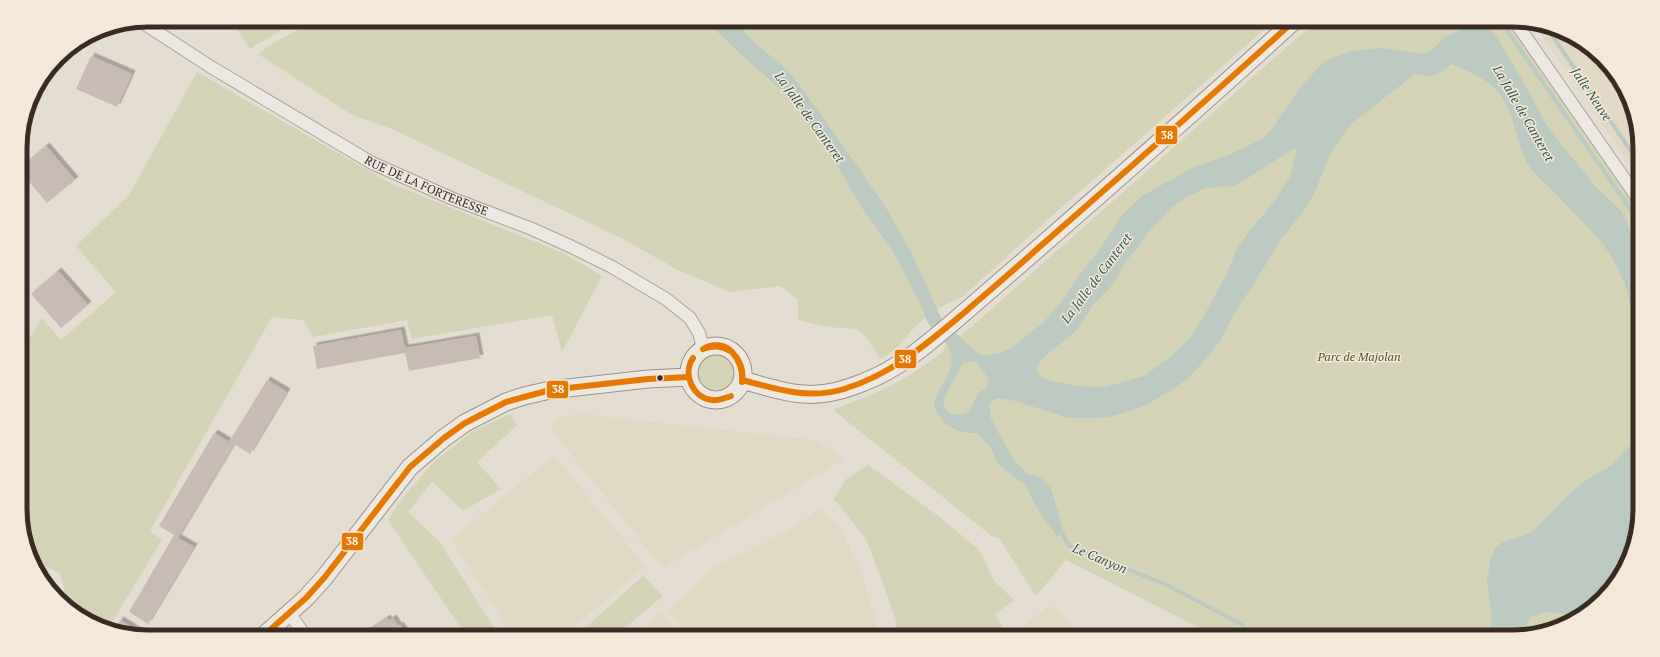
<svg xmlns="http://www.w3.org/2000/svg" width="1660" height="657" viewBox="0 0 1660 657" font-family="'PT Serif',serif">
	<defs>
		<filter id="shadow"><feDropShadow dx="3.5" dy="-3.5" stdDeviation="0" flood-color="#0004"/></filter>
	</defs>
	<rect width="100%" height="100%" fill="#e4ddd2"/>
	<!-- farmland -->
	<path fill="#e2d9c4" d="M 1534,24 L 1554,27 L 1608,64 L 1627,91 L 1639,131 L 1639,178 Z
		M 581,413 L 606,417 L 816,440 L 844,459 L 663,568 L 552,431 L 553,422 L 559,418 Z
		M 554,455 L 646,567 L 560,637 L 514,637 L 451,540 Z
		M 819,508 L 841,527 L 864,580 L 880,637 L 691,637 L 668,611 L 714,567 L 757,547 L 782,534 L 802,521 Z
		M 1048,606 L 1056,608 L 1081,637 L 1011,637 Z
		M 661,613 L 682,637 L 632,637 Z"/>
	<!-- green -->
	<path fill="#d5d3b5" d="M 231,20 L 298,20 L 250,49 Z
		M 315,20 L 1275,20 L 1053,215 L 962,297 C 947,303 931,312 919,323 C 904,337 900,349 880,359 L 866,337 L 857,329 L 828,327 L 798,320 L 798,300 L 780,286 L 730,292 L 678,270 L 621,238 L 392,129 L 352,115 L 258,54 L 272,44 Z
		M 1320,20 L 1507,20 L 1639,211 L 1640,509 L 1633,551 L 1614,587 L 1590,611 L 1554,630 L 1521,637 L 1213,637 L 1198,627 L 1066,560 L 1036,596 L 999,538 L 993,537 L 833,410 C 845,404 858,401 870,395 C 897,385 921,368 944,351 L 944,347 L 958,334 L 961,336 L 1297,38 Z
		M 197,72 L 390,183 L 563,253 L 602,276 L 562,352 L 552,315 L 412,339 L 407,320 L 313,337 L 303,320 L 272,317 L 150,531 L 162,540 L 107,630 L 69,605 L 60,574 L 35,560 L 22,534 L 21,351 L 42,318 L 61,340 L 116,292 L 76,246 L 129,195 Z
		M696 373a19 19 0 1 1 38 0a19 19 0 1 1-38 0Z
		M 510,414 L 517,425 L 477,462 L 501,489 L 463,511 L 432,481 L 408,512 L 439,541 L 500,637 L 467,637 L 388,520 L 402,499 L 435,461 L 473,431 Z
		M 868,465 L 940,517 L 980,551 L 994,581 L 1014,600 L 995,614 L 1003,628 L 992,637 L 895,637 L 896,621 L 884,586 L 866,539 L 834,499 L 845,480 Z
		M 643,576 L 663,596 L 614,637 L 575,637 Z"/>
	<!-- water -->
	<path fill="#bbc9c0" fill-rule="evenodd" d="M 705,20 L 726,20 L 783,66 L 793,76 L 849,154 L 888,211 L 912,254 L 943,322 L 975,351 L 984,356 L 999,353 L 1011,348 L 1044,322 L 1065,297 L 1075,281 L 1102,246 L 1122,215 L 1142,196 L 1194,167 L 1231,154 L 1262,139 L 1271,130 L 1302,85 L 1325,61 L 1352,51 L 1382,48 L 1422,54 L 1433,49 L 1444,37 L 1460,30 L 1473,20 L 1481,20 L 1495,34 L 1527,88 L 1544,121 L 1556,138 L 1596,187 L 1622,212 L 1627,223 L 1639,255 L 1640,347 C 1634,310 1624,268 1598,238 C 1583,221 1565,205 1550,188 C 1544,182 1536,176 1531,169 C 1523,158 1520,146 1516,133 C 1505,89 1492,81 1452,64 L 1439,73 L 1428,77 L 1415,74 L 1351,124 L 1330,154 L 1315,192 L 1303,212 L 1277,244 L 1274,251 L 1250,290 L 1236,310 L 1221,340 L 1206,359 L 1187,379 L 1170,391 L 1144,406 L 1117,415 L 1101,418 L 1068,418 L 1015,401 L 999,398 L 993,400 L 990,404 L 990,410 L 991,418 L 998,432 L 1015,461 L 1026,473 L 1041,478 L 1051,488 L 1063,529 L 1058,538 L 1035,505 L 1026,486 L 998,464 L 991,448 L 977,433 C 956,434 938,423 934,403 C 938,388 952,375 952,359 C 952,340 925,330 924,311 L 891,248 L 862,208 L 826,147 L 802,111 L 787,95 L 746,59 ZM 1293,149 L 1297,150 L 1290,177 L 1271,206 L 1249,231 L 1237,248 L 1226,275 L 1204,316 L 1189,339 L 1170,357 L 1144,376 L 1105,387 L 1079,386 L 1051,381 L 1040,376 L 1035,369 L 1045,356 L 1076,331 L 1082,322 L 1093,305 L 1110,288 L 1127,260 L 1140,245 L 1149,231 L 1171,208 L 1185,198 L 1205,188 L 1232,186 L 1240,183 ZM 976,361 L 989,380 C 987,392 982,388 977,396 C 973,401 973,408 968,412 C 960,418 943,414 944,403 C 946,389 957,376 963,363 Z
		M 1640,423 L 1640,511 L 1633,551 L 1614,587 L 1590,611 L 1570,622 L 1565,614 L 1546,612 L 1531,617 L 1519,637 L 1491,637 L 1491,610 L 1487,580 L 1491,557 L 1496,547 L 1501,543 L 1532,532 L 1570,493 L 1585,481 L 1613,464 L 1629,447 L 1636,435 Z"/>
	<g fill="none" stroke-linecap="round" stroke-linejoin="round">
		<!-- stream -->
		<path stroke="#bbc9c0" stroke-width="4" d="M 732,20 L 750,41
			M 1500,20 L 1639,222
			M 1545,25 L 1639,163
			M 1060,529 L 1069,546 L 1167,585 L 1241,624 L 1253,637"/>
	</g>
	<!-- building -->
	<path fill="#c8bbb3" filter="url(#shadow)" d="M 91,56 L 132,74 L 117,107 L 76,89 Z
		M 46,146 L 75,180 L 47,203 L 20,171 L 20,168 Z
		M 58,271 L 88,305 L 61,328 L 31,294 Z
		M 401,330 L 405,348 L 476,336 L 480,358 L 409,371 L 405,353 L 317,369 L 313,346 Z
		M 267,380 L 287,392 L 250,454 L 234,444 L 178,538 L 194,547 L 148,624 L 129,612 L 174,535 L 159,526 L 214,433 L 229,442 Z
		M 387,618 L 389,621 L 393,618 L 398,626 L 400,625 L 408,637 L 369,637 L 366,632 Z
		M 120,620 L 143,634 L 142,636 L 113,631 Z"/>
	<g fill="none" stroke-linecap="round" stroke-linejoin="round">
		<!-- street casing -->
		<g stroke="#aaa29a" stroke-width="14">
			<g id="street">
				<path d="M 1514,20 L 1639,200"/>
				<path id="s1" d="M 140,21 L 211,67 L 372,163 L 451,198 L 532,229 L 572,247 L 612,267 L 666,299 L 690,318 L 699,333 L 703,348"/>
				<path d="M 290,614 L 306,637"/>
			</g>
		</g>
		<!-- secondary casing -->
		<g stroke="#99928a" stroke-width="19">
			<path id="secondary" d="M689 373a27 27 0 1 1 54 0a27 27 0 1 1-54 0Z
				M 742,380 C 762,385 783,393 803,394 C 823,396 845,390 864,382 C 898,369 925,346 952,323 C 974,304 996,285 1018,266 C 1111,185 1204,103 1295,20
				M 262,637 L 306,598 L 324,578 L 410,467 L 444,438 L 465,423 L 506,402 L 524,396 L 550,390 L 648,379 L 689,377"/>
		</g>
		<!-- street -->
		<use href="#street" stroke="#ede9e2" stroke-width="12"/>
		<!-- secondary -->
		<use href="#secondary" stroke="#ede9e2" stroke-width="17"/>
		<!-- bus-1 casing -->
		<g stroke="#f4e9d9" stroke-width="9">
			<path id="bus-1" d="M 703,349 C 712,343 725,344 732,352
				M 703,349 C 715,345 722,346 732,352
				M 732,352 C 741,361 744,370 742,382
				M 732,352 C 740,361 743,370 742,382
				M 693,358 C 682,374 693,398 712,400 C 718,401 725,398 731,396
				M 742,380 C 777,389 808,400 844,389 C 891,375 928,343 965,312 C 989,291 1013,271 1036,250 C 1123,174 1209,98 1295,20
				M 262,637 L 306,598 L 324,578 L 410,467 L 444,438 L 465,423 L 506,402 L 550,390 L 648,379 L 689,377"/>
		</g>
		<!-- bus-1 -->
		<use href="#bus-1" stroke="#e57903" stroke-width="6"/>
	</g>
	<!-- markers -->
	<circle fill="#392b22" stroke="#f4e9d9" stroke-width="1.5" cx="660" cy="378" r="3.5"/>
	<g text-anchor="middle" stroke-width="3" stroke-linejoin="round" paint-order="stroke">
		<!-- street labels -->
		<g font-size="12" fill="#392b22" stroke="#f4e9d9">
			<text dy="4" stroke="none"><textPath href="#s1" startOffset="331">RUE DE LA FORTERESSE</textPath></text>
		</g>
		<!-- park labels -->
		<g font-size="12" font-style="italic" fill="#4e542a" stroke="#f4e9d9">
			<text x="1359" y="361">Parc de Majolan</text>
		</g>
		<!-- water labels -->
		<g font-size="13" font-style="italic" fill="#325851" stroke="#f4e9d9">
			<text transform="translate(1592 94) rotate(56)" y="5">Jalle Neuve</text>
			<text transform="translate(1524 113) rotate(60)" y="5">La Jalle de Canteret</text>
			<text transform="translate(810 117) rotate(54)" y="5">La Jalle de Canteret</text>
			<text transform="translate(1096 278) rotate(-53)" y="5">La Jalle de Canteret</text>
			<text transform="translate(1100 558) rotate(23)" y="5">Le Canyon</text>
		</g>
	</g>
	<!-- crop -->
	<path d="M0 0H1660V657H0ZM148 27H1512A121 121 0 0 1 1633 148V509A121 121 0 0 1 1512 630H148A121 121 0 0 1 27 509V148A121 121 0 0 1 148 27Z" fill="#f4e9d9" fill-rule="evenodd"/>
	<path fill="none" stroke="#392b22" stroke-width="5" d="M148 27H1512A121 121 0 0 1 1633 148V509A121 121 0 0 1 1512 630H148A121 121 0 0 1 27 509V148A121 121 0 0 1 148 27Z"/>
	<g stroke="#f4e9d9" stroke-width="1.5">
		<rect x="1155" y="125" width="23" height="20" rx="4" fill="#e57903"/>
		<rect x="894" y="349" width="23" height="20" rx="4" fill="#e57903"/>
		<rect x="546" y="380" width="23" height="19" rx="4" fill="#e57903"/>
		<rect x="341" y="532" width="23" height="19" rx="4" fill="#e57903"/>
	</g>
	<g font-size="11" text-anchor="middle" font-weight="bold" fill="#fff">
		<text x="1167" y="139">38</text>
		<text x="905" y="363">38</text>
		<text x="558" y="393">38</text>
		<text x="352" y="545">38</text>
	</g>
</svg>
